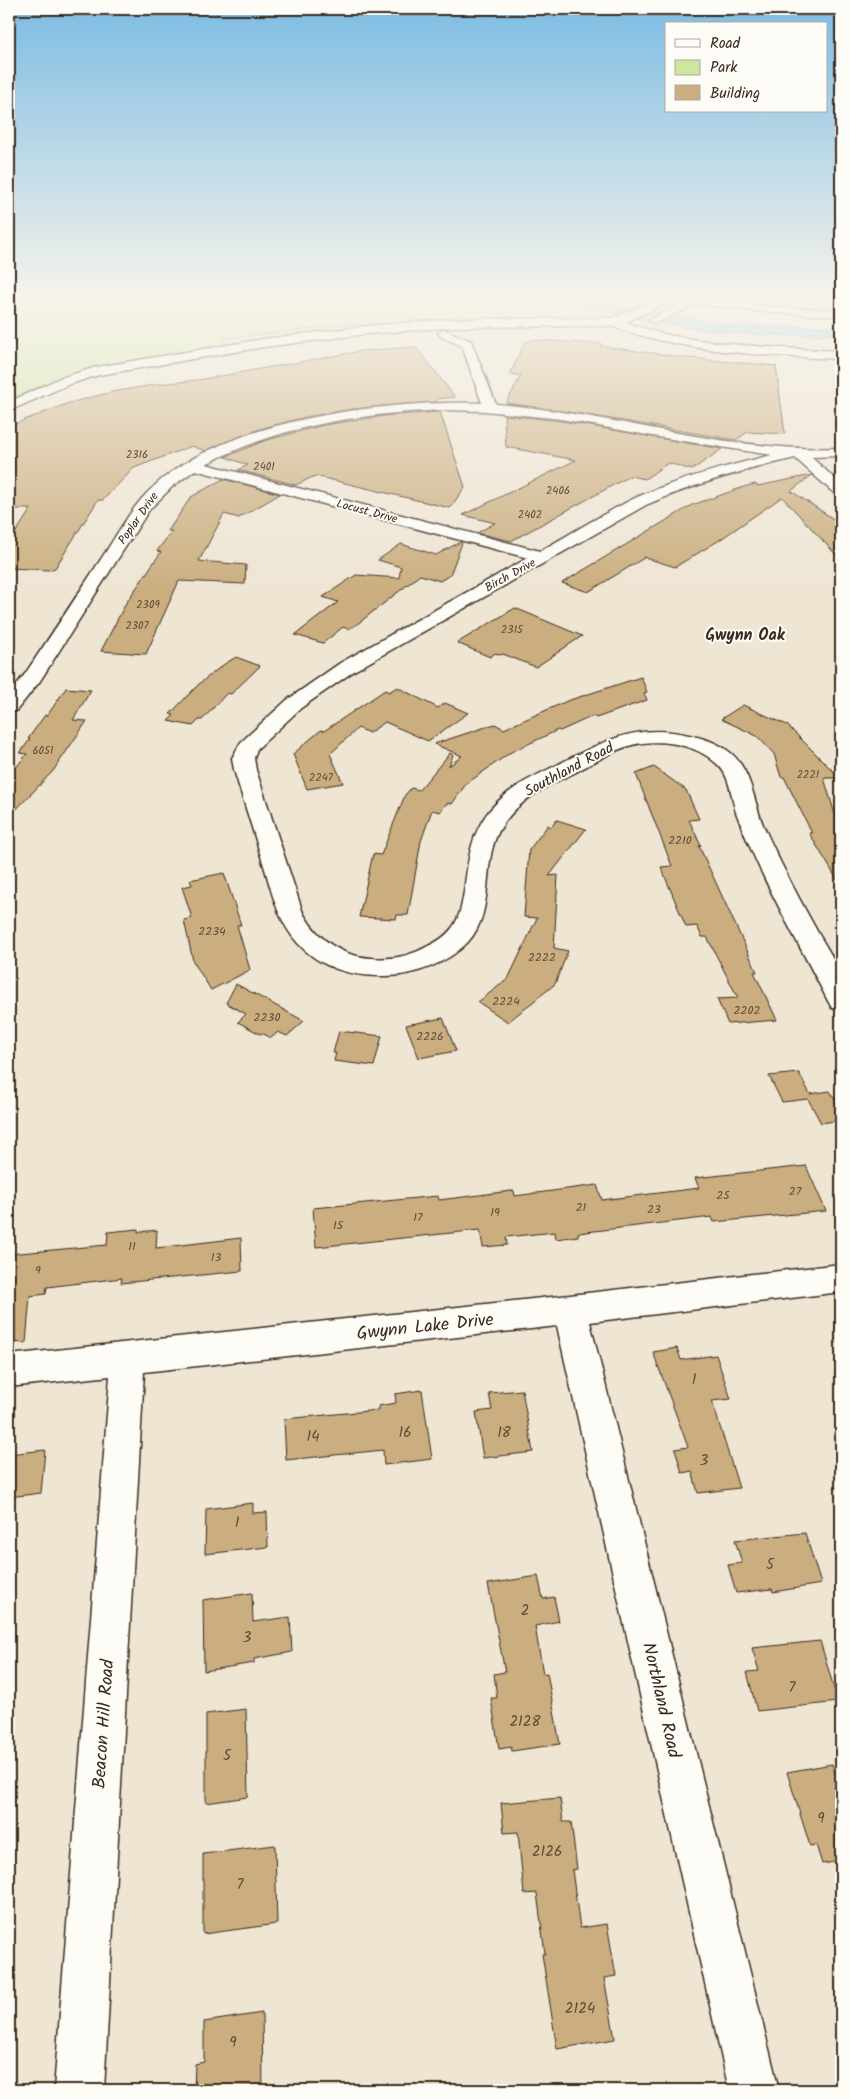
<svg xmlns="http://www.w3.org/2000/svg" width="850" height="2099" viewBox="0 0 850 2099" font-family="Kalam,sans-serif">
	<rect width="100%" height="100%" fill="#eee5d3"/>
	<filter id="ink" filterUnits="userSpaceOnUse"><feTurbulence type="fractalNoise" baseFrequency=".02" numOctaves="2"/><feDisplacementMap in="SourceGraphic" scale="10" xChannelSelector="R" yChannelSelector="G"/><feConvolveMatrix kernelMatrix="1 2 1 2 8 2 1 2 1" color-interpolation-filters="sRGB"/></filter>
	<g filter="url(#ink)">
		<!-- green -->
		<path fill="#cce79e" stroke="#84885e" d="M 9,298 L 629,298 L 647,303 L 608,319 L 375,327 L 356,324 L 221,339 L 226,345 L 59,380 L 9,399 Z"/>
		<!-- water -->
		<path fill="#7bc8db" stroke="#61898f" d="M 557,298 L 593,298 L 617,305 L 735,326 L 841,327 L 841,334 C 744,340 651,326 557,298 Z"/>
		<!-- building -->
		<path fill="#caae7f" stroke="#3b2a1e" d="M 533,340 L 602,344 L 600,346 L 688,358 L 776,366 L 785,434 L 748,432 L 736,440 L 582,414 L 506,403 L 521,376 L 510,374 L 525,342 Z
			M 416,347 L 455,397 L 436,399 L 436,402 L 352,409 L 305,417 L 259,429 L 206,451 L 192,446 L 134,468 L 103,500 L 98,500 L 55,568 L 49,570 L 9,568 L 9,543 L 31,509 L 9,509 L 9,426 L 69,403 L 112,392 L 159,384 L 198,380 L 361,351 Z
			M 440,412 L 465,487 L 450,508 L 315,476 L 296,485 L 238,470 L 248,465 L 225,457 L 264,441 L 324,425 L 385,416 Z
			M 504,415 L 561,421 L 722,449 L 692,470 L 668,463 L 645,479 L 630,476 L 511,541 L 477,533 L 495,523 L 463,515 L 576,460 L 506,447 Z
			M 812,475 L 791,491 L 841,524 L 841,560 L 782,497 L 718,541 L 675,567 L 643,557 L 644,558 L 588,592 L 562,583 L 692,505 L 747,486 L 755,484 L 758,486 Z
			M 223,479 L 280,494 L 239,518 L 224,514 L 199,561 L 246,565 L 245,584 L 179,581 L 146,654 L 101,651 L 126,603 L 161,552 L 157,551 L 172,531 L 168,531 L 191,497 Z
			M 460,542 L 462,543 L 450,575 L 440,581 L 420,575 L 356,625 L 348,629 L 343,627 L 323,643 L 295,635 L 338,602 L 323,597 L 356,575 L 399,578 L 401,567 L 378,560 L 401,544 L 436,555 Z
			M 515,608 L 582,636 L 536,667 L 503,654 L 500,655 L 495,653 L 490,657 L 457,643 Z
			M 236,657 L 260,666 L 231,694 L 227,693 L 202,720 L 199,720 L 193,726 L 168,721 L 174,715 L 170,714 L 199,684 L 223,665 Z
			M 641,677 L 647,692 L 644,693 L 647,700 L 596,718 L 593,716 L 560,731 L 558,730 L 511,752 L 466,784 L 452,804 L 447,803 L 440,812 L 432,810 L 421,841 L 408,915 L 397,915 L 396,919 L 359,917 L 373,854 L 381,855 L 405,795 L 411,788 L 419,790 L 450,753 L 453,755 L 449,766 L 462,756 L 434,744 L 495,724 L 504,729 L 567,701 Z
			M 397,687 L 438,708 L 445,703 L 468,713 L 428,741 L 385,722 L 369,733 L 358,728 L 330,754 L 343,783 L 307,789 L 293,754 L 321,730 L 324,731 L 385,690 L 389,692 Z
			M 66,688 L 91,690 L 73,720 L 87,721 L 53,771 L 9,817 L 9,776 L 27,754 L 20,753 L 30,739 L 28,739 L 45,715 L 47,716 Z
			M 743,705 L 787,725 L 840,778 L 824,778 L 834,811 L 841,824 L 841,886 L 809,833 L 812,833 L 784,777 L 781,777 L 774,754 L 757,736 L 721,719 Z
			M 654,767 L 686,790 L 699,819 L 689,820 L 701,846 L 699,846 L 757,972 L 754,972 L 777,1020 L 728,1024 L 717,999 L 738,998 L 707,937 L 702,937 L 697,926 L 686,927 L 661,867 L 672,866 L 636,774 Z
			M 557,820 L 586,829 L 549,876 L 558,875 L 554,948 L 568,951 L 555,984 L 508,1022 L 478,1002 L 508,979 L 537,918 L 524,917 L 529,850 L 548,825 L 551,827 Z
			M 224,873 L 241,925 L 237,925 L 250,970 L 211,990 L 193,961 L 184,920 L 192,918 L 182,887 L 192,885 L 190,880 Z
			M 236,984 L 295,1016 L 304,1021 L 287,1036 L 278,1032 L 271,1038 L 262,1033 L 260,1034 L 238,1022 L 246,1014 L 226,1003 Z
			M 443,1018 L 456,1051 L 419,1058 L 406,1025 Z
			M 339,1031 L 382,1036 L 374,1066 L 334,1061 L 336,1053 L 333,1053 Z
			M 799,1073 L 810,1094 L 830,1091 L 841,1109 L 841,1120 L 821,1123 L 808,1099 L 782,1102 L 769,1076 Z
			M 806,1166 L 826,1211 L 714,1222 L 712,1217 L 578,1233 L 578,1236 L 556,1239 L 555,1232 L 506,1237 L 507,1245 L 483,1247 L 480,1230 L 316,1247 L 313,1208 L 438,1196 L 439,1200 L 511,1191 L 514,1191 L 515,1196 L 597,1185 L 602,1200 L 699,1188 L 695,1178 Z
			M 138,1229 L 138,1232 L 157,1230 L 156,1248 L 241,1238 L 242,1271 L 121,1283 L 122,1278 L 47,1287 L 46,1294 L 30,1296 L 26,1343 L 9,1342 L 9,1254 L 107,1245 L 108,1232 Z
			M 677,1348 L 681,1360 L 716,1355 L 731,1399 L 712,1401 L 739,1488 L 698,1493 L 692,1471 L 682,1473 L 675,1449 L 688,1447 L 653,1352 Z
			M 422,1390 L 432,1459 L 384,1465 L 383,1450 L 286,1460 L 284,1419 L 378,1410 L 378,1406 L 396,1403 L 395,1394 Z
			M 522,1390 L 533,1452 L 483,1458 L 476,1412 L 492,1410 L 489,1393 Z
			M 45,1450 L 41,1493 L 9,1497 L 9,1454 Z
			M 253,1503 L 253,1513 L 267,1512 L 268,1547 L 205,1554 L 206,1509 Z
			M 805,1533 L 821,1584 L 773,1592 L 772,1589 L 736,1593 L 728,1565 L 742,1563 L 735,1540 Z
			M 538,1576 L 543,1599 L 554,1597 L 559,1621 L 535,1626 L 543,1674 L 547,1673 L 560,1744 L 512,1751 L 511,1747 L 499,1749 L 491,1698 L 497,1698 L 494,1674 L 505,1672 L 488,1584 Z
			M 252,1593 L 253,1622 L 290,1617 L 292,1652 L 254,1659 L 254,1663 L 204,1671 L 203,1600 Z
			M 820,1641 L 838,1702 L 757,1711 L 747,1672 L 759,1671 L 752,1648 Z
			M 246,1709 L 248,1797 L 206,1803 L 206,1714 Z
			M 832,1764 L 841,1792 L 841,1861 L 822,1864 L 816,1845 L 810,1846 L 787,1772 Z
			M 560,1798 L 563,1822 L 571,1822 L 577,1869 L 572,1870 L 580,1928 L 607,1924 L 616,1976 L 604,1978 L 615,2039 L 557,2049 L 542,1954 L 545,1954 L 537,1893 L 524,1894 L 518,1832 L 504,1833 L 501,1803 Z
			M 275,1845 L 277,1924 L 203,1934 L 203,1854 Z
			M 262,2013 L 263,2090 L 194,2090 L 195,2064 L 204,2062 L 204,2022 Z"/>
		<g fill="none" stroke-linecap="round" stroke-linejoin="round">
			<!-- minor casing -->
			<g stroke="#3b2a1e" stroke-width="3">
				<path id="minor" d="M 612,318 C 631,323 648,331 668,335 C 725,346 783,348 841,351 L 841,359 C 762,356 682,352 608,325 L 606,322 Z
					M 444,329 L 471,341 L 496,404 C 611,413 725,453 841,448 L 841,456 L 811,457 L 841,484 L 841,497 L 836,495 L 795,458 C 744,470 694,484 646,505 L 354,671 L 301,708 L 257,749 L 254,758 L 256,770 L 303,913 C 318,939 340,956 371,958 C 391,960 411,956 428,946 C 437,942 446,936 452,928 C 460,918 462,903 464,892 C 468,862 470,835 489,811 C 508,788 533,777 559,764 C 606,740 640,722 693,736 C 707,739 721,744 732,754 C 752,772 754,804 764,827 C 780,863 798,897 817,931 C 824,944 837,962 841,976 C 844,986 841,1000 841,1010 L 832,1008 L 828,1001 C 797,940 761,879 737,815 C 731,799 731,776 717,764 C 697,744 659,738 632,745 C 610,751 592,764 572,774 C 546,786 521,799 504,823 C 478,858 498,909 468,942 C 448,963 414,976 386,976 C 338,977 300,960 280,915 C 273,900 269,882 264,866 C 254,834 244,802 234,770 L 232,758 L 241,742 L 287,700 L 340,663 L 528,558 L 195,470 L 173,486 L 149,510 L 40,681 L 16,711 L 9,713 L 9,694 L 25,674 C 51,635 77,596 103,556 C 117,535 130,510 148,492 C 221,418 383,401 482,403 L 462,346 L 440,336 L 438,333 ZM 447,410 L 485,411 L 561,419 L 658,437 L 772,455 C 726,466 681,478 637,497 C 604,513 572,533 540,551 L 206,464 C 280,425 364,413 447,410 Z
					M 841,1264 L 841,1292 L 590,1322 L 779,2090 L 729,2090 L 557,1326 L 144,1372 L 104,2090 L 54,2090 L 110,1376 L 9,1387 L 9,1355 L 570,1295 Z"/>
			</g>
			<!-- tertiary casing -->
			<g stroke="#3b2a1e" stroke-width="3">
				<path id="tertiary" d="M 666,298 L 701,298 L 772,307 L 841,310 L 841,316 L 772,313 L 672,301 Z"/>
			</g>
			<!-- secondary casing -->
			<g stroke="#3b2a1e" stroke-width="3">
				<path id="secondary" d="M 662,298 L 678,298 L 628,321 L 612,326 L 454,327 L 367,334 L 264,347 L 99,375 L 70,384 L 9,411 L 9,402 L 60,378 L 97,367 L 264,339 L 367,326 L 454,319 L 612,318 Z
					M 693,298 L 708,298 L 659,322 L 655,324 L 649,320 Z"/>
			</g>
			<!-- minor -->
			<use href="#minor" fill="#fdfcf7" fill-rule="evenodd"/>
			<!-- tertiary -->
			<use href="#tertiary" fill="#fdfcf7" fill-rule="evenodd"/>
			<!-- secondary -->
			<use href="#secondary" fill="#fdfcf7" fill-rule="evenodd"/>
		</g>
	</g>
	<!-- sky -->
	<linearGradient id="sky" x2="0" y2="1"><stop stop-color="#7cbce3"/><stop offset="0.5" stop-color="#f7f3eb"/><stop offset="1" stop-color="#f7f3eb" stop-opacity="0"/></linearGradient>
	<rect width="850" height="592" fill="url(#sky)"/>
	<g text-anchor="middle" stroke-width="4" stroke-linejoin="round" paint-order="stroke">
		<!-- far-number labels -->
		<g font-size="11" fill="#5f4b36">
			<text x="137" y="458">2316</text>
			<text x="264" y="470">2401</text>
			<text x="558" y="494">2406</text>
			<text x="530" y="518">2402</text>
			<text x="148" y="608">2309</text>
			<text x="137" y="629">2307</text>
			<text x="512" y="633">2315</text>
			<text x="43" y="754">6051</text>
			<text x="808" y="778">2221</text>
			<text x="321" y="781">2247</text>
		</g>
		<!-- far-street labels -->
		<g font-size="12" fill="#3b2a1e" stroke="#fdfcf7">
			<text transform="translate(367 511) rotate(15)" y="4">Locust Drive</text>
			<text transform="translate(138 518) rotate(-55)" y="4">Poplar Drive</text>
			<text transform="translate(510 575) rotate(-29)" y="4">Birch Drive</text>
		</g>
		<!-- number labels -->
		<g font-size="12" fill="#5f4b36">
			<text x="680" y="844">2210</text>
			<text x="212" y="935">2234</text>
			<text x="542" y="961">2222</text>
			<text x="506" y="1005">2224</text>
			<text x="747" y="1014">2202</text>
			<text x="267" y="1021">2230</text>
			<text x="430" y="1040">2226</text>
			<text x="795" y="1195">27</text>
			<text x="723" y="1199">25</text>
			<text x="581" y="1211">21</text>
			<text x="654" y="1213">23</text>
			<text x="495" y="1216">19</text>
			<text x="418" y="1221">17</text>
			<text x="338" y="1229">15</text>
			<text x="132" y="1250">11</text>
			<text x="216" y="1261">13</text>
			<text x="38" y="1274">9</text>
		</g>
		<!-- street labels -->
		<g font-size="15" fill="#3b2a1e" stroke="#fdfcf7">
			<text transform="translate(569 769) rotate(-28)" y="5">Southland Road</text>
		</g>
		<!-- near-number labels -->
		<g font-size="15" fill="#5f4b36">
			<text x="694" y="1384">1</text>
			<text x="405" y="1437">16</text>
			<text x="504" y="1437">18</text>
			<text x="313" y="1441">14</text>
			<text x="704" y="1465">3</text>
			<text x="237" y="1527">1</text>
			<text x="770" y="1569">5</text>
			<text x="525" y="1615">2</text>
			<text x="247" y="1642">3</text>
			<text x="792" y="1692">7</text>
			<text x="525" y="1726">2128</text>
			<text x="227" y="1760">5</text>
			<text x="821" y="1823">9</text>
			<text x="547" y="1856">2126</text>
			<text x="240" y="1889">7</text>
			<text x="580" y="2013">2124</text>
			<text x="233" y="2047">9</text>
		</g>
		<!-- far-district labels -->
		<g font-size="16" font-weight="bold" fill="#3b2a1e" stroke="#fdfcf7">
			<text x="745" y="640">Gwynn Oak</text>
		</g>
		<!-- near-street labels -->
		<g font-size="18" fill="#3b2a1e" stroke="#fdfcf7">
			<text transform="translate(425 1326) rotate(-6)" y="6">Gwynn Lake Drive</text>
			<text transform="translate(662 1700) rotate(77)" y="6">Northland Road</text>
			<text transform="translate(103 1724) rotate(-86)" y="6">Beacon Hill Road</text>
		</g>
	</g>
	<!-- margin -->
	<rect width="850" height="2099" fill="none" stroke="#fdfcf7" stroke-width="30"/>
	<rect x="15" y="15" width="820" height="2069" fill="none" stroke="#3b2a1e" stroke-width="2" filter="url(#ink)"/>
	<!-- legend -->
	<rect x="665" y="22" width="162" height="90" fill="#fdfcf7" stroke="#afa8a0"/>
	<rect x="675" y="39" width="25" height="8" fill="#fdfcf7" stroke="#afa8a0"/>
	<text x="710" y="48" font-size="15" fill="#3b2a1e">Road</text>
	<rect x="675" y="60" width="25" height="15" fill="#cce79e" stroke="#afa8a0"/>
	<text x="710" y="72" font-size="15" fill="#3b2a1e">Park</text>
	<rect x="675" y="85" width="25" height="15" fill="#caae7f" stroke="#afa8a0"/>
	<text x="710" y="98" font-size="15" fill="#3b2a1e">Building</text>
</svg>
